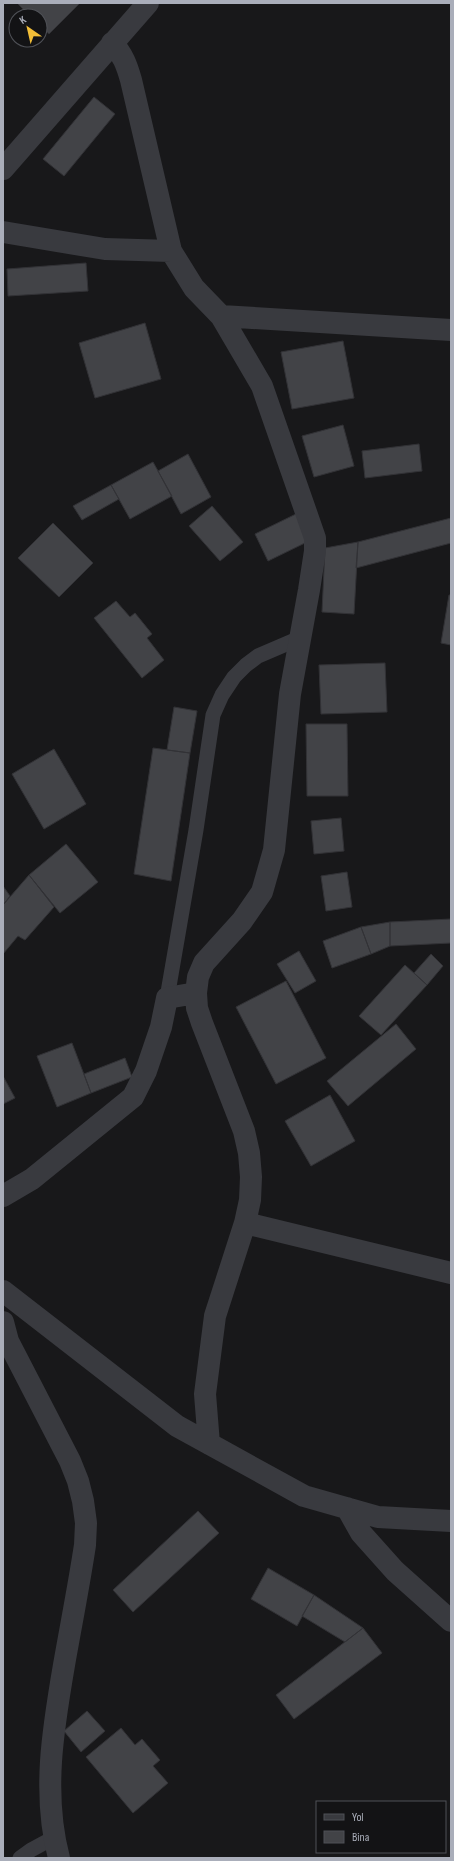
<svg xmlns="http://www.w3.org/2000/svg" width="454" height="1861" viewBox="0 0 454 1861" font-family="'Sofia Sans Condensed',sans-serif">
	<rect width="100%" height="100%" fill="#18181a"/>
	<!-- building -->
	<path fill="#424347" stroke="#323236" d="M 17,3 L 80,3 L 49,34 L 40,26 L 40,16 L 30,16 Z
		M 94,97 L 115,114 L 64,176 L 43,159 Z
		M 86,263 L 88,291 L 8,296 L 7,269 Z
		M 145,323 L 161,379 L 95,398 L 79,343 Z
		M 343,341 L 354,398 L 292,409 L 281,352 Z
		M 343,425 L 354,466 L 314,477 L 302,436 Z
		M 419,444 L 422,471 L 365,478 L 362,451 Z
		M 188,454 L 211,497 L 181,514 L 158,471 Z
		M 153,462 L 172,496 L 130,519 L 111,485 Z
		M 111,485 L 119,499 L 82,520 L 73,506 Z
		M 212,506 L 243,542 L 220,561 L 189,526 Z
		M 296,514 L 309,541 L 268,561 L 255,534 Z
		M 451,518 L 451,543 L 356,568 L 358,542 Z
		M 53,523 L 93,563 L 59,597 L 18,558 Z
		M 358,542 L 354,614 L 322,612 L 325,548 Z
		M 449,595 L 451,595 L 451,645 L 441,643 Z
		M 116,601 L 130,617 L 135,613 L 152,634 L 147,638 L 164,660 L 142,678 L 94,618 Z
		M 385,663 L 387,712 L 321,714 L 319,665 Z
		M 174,707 L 197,711 L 190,753 L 167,750 Z
		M 306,724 L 347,724 L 348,796 L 307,796 Z
		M 153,748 L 190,753 L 171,881 L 134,874 Z
		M 54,749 L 86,804 L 44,829 L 12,774 Z
		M 341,818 L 344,851 L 314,854 L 311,821 Z
		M 66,844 L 98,882 L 60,913 L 29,875 Z
		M 347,872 L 352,907 L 326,911 L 321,876 Z
		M 29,875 L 54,907 L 25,940 L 18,936 L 3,954 L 3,905 Z
		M 3,886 L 10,896 L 3,905 Z
		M 451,919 L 451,943 L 390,946 L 390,922 Z
		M 390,922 L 390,946 L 371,954 L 361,927 Z
		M 361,927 L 371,954 L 332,968 L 323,941 Z
		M 299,951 L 316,981 L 295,993 L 277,964 Z
		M 431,954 L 443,966 L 427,985 L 414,973 Z
		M 405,965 L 427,985 L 381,1035 L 359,1016 Z
		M 286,981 L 326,1058 L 276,1084 L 236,1007 Z
		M 396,1024 L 416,1049 L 348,1106 L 327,1081 Z
		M 72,1043 L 91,1093 L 57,1107 L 37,1056 Z
		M 125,1058 L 132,1077 L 91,1093 L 84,1074 Z
		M 3,1076 L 15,1098 L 3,1104 Z
		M 330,1095 L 355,1141 L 311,1166 L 285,1121 Z
		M 198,1511 L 219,1533 L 133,1612 L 113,1590 Z
		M 268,1568 L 314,1595 L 297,1626 L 251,1599 Z
		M 314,1595 L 363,1628 L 345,1642 L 302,1616 Z
		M 363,1628 L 382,1653 L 294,1719 L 276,1695 Z
		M 87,1711 L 105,1731 L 81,1752 L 64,1731 Z
		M 121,1728 L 135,1745 L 142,1739 L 160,1760 L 153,1766 L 168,1783 L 133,1813 L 86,1757 Z"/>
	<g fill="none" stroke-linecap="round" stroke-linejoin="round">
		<!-- service -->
		<path stroke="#393a3f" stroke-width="15" d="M 167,998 L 196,830 L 213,715 L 222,695 L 234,677 L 246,665 L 258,656 L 300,638
			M 20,1858 L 31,1850 L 55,1837"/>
		<!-- minor -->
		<path stroke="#393a3f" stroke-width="22" d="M 112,43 C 123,54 127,66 131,80 L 171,251 L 194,288 L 221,316 L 262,386 L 315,538 L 315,551 L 309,590 L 290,694 L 274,850 L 262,892 L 242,921 L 204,963 L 198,977 L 196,993 L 197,1008 L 202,1023 L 244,1131 L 249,1153 L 251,1177 L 250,1200 L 245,1223 L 215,1316 L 205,1394 L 209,1444
			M 3,169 L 148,3
			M 3,232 L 105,249 L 171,251
			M 221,316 L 451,330
			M 3,1196 L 32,1179 L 133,1097 L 146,1071 L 161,1027 L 167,998 L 196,993
			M 245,1223 L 451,1273
			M 3,1291 L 177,1426 L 304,1496 L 378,1517 L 451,1521
			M 3,1322 L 8,1341 L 70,1461 L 78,1481 L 83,1501 L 86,1523 L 85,1545 C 79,1585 71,1625 64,1665 C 53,1729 42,1794 59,1858
			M 347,1508 L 361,1533 L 395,1571 L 451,1621"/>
	</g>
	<!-- border -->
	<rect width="454" height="1861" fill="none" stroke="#aaaeba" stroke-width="8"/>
	<!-- legend -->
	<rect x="316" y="1801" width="130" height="52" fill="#131315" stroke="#4f5157"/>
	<rect x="324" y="1814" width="20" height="6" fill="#393a3f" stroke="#4f5157"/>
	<text x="352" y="1821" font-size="12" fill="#aaaeba">Yol</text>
	<rect x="324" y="1831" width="20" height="12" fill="#424347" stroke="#4f5157"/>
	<text x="352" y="1841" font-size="12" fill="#aaaeba">Bina</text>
	<!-- north arrow -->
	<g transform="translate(28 28) rotate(326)"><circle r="19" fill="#131315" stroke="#4f5157"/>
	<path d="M0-3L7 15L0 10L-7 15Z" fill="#f2be38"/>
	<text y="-6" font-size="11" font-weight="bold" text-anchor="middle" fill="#aaaeba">K</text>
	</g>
</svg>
